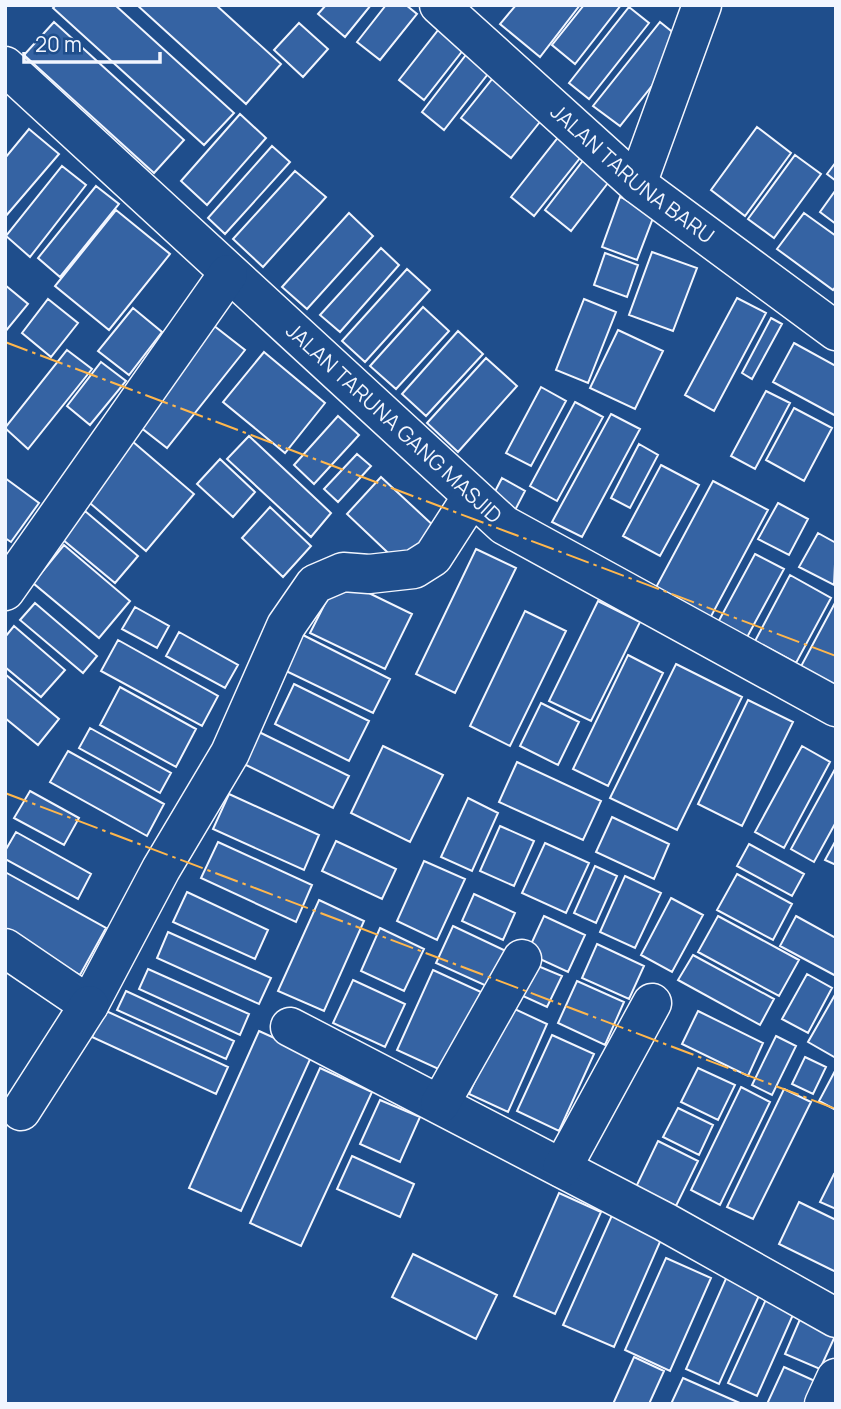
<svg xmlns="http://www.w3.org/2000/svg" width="841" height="1409" viewBox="0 0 841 1409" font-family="Manrope,sans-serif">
	<rect width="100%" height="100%" fill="#1f4e8c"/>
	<!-- building -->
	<path fill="#3563a3" stroke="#f2f6ff" stroke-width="2" d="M 56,5 L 115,5 L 234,113 L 204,145 L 53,8 Z
		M 137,5 L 216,5 L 281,64 L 246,104 Z
		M 326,5 L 371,5 L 345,37 L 318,14 Z
		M 386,5 L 406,5 L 417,14 L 380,60 L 357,42 Z
		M 516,5 L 580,5 L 540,57 L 500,24 Z
		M 584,5 L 621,5 L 575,64 L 552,45 Z
		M 629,7 L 649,23 L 589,99 L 569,83 Z
		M 446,20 L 471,40 L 424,100 L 399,80 Z
		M 54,22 L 184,140 L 154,173 L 24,55 Z
		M 660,22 L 686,43 L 620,126 L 593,106 Z
		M 299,23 L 328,49 L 303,77 L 274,50 Z
		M 472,47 L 495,65 L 444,130 L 422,112 Z
		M 497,73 L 547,113 L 511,158 L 461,118 Z
		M 240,114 L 266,138 L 207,205 L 181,181 Z
		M 757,127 L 791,153 L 745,216 L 711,190 Z
		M 29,129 L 59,154 L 5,217 L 5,158 Z
		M 560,135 L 584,153 L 534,216 L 511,197 Z
		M 272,146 L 290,162 L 225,234 L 208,218 Z
		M 795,155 L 821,174 L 774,238 L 748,219 Z
		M 585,158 L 611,179 L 571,231 L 545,210 Z
		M 836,162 L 836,181 L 827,174 Z
		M 62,166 L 86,185 L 30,257 L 6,236 Z
		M 295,171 L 326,197 L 263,267 L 233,239 Z
		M 96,186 L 119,204 L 60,277 L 38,258 Z
		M 835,191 L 836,192 L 836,224 L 820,212 Z
		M 620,197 L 656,210 L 637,260 L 602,247 Z
		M 116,210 L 170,254 L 109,330 L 55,286 Z
		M 349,213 L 373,236 L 307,309 L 282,287 Z
		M 804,213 L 836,236 L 836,286 L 833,290 L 777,249 Z
		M 381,248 L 399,265 L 340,332 L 320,315 Z
		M 652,252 L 697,268 L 673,331 L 629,315 Z
		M 605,253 L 638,265 L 627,297 L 594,285 Z
		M 407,269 L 430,290 L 365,362 L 342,341 Z
		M 5,285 L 28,304 L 5,332 Z
		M 737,298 L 766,313 L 714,411 L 685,395 Z
		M 48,299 L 78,323 L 51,357 L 22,333 Z
		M 584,299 L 616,312 L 588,383 L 556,370 Z
		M 423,307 L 449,331 L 396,389 L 370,366 Z
		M 133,308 L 162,332 L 129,375 L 98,351 Z
		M 771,318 L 782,324 L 752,379 L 742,373 Z
		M 213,325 L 245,350 L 167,448 L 135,423 Z
		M 618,330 L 663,351 L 635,409 L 590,388 Z
		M 458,331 L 483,354 L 426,416 L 402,394 Z
		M 794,343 L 836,366 L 836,416 L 773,382 Z
		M 67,350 L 92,369 L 28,449 L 5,428 Z
		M 264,352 L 325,403 L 285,453 L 223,402 Z
		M 486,358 L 517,386 L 458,452 L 427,423 Z
		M 101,362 L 126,381 L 90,425 L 67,406 Z
		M 541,387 L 566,401 L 531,466 L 506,453 Z
		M 766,391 L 790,403 L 755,469 L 731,456 Z
		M 575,402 L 603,417 L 557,501 L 530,486 Z
		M 794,408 L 832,428 L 804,481 L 766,460 Z
		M 611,414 L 640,429 L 582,537 L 552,522 Z
		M 338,416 L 359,435 L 314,484 L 294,465 Z
		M 249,436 L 331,513 L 311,537 L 227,459 Z
		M 132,441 L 194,494 L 146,551 L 84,498 Z
		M 639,444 L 658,455 L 630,508 L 611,498 Z
		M 357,454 L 371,466 L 338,502 L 324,489 Z
		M 220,459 L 255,492 L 233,517 L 197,484 Z
		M 661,465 L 699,485 L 660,556 L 623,536 Z
		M 381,477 L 436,528 L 402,566 L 347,514 Z
		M 5,478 L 39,503 L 11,542 L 5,538 Z
		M 502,478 L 525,491 L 513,514 L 490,501 Z
		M 713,481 L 768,510 L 708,622 L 653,593 Z
		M 778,503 L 808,519 L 789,555 L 758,539 Z
		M 270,507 L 311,546 L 283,577 L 242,538 Z
		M 85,511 L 138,556 L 115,583 L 62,539 Z
		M 818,533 L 836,543 L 834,585 L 799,567 Z
		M 64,545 L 130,601 L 99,638 L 33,583 Z
		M 476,549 L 516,568 L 455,693 L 416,674 Z
		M 755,554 L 784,569 L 745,641 L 716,626 Z
		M 790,575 L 831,598 L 796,663 L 755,641 Z
		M 338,578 L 412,614 L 385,669 L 310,633 Z
		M 598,601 L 640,622 L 591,721 L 549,701 Z
		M 836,601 L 836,684 L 833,689 L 799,670 Z
		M 35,603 L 97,656 L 83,673 L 20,620 Z
		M 135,607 L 169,626 L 157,648 L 122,629 Z
		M 525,611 L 566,631 L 510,746 L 470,726 Z
		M 14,626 L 65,670 L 41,697 L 5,667 L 5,637 Z
		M 179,632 L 238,665 L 225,688 L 166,656 Z
		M 301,634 L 390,679 L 373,713 L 284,670 Z
		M 118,640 L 218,696 L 202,726 L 101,671 Z
		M 628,655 L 663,673 L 608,786 L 573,769 Z
		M 676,664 L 742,697 L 677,830 L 610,798 Z
		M 5,674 L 59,719 L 38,745 L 5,718 Z
		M 294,684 L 369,721 L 349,761 L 275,724 Z
		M 120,687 L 196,729 L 176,767 L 100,725 Z
		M 748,700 L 793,722 L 742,826 L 698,804 Z
		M 541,703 L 579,722 L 558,765 L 520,746 Z
		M 90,728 L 171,773 L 160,793 L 79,748 Z
		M 259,732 L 349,776 L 333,808 L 244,764 Z
		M 383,746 L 443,775 L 410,842 L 351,813 Z
		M 802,746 L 830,762 L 784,848 L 755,832 Z
		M 68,751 L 164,804 L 147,836 L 50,782 Z
		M 517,762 L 601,801 L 583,840 L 499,802 Z
		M 835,769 L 836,822 L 814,862 L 791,849 Z
		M 30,791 L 79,818 L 64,845 L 14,818 Z
		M 229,794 L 319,835 L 304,870 L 213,829 Z
		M 468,798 L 498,813 L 472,871 L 441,857 Z
		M 612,817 L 669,844 L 654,879 L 596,852 Z
		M 500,826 L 534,841 L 514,886 L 480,871 Z
		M 16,832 L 91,874 L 78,899 L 5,859 L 5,851 Z
		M 836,840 L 836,865 L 825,860 Z
		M 336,841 L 396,869 L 382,899 L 322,871 Z
		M 218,842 L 312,885 L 296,922 L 201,878 Z
		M 545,843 L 589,863 L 566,913 L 522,893 Z
		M 749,844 L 804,874 L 792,896 L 737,866 Z
		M 424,861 L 465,879 L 437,940 L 397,921 Z
		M 595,866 L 617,876 L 596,923 L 574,913 Z
		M 5,872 L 106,928 L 80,975 L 5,933 Z
		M 737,874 L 792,904 L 773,940 L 717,910 Z
		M 625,876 L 661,893 L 635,948 L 600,932 Z
		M 187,892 L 268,930 L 255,959 L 173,922 Z
		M 474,894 L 515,913 L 503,940 L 462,921 Z
		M 671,898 L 703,915 L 672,972 L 641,955 Z
		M 319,900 L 364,921 L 324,1011 L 278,991 Z
		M 544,916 L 585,935 L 568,972 L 527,953 Z
		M 718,916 L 799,960 L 779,996 L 698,952 Z
		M 796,916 L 836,938 L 836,976 L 780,946 Z
		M 453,926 L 508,952 L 491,988 L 436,963 Z
		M 380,928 L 424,949 L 404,991 L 361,971 Z
		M 168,932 L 271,978 L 259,1004 L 157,958 Z
		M 597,944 L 644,966 L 629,999 L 582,978 Z
		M 693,955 L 774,999 L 760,1025 L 678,980 Z
		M 526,961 L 562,976 L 547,1007 L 512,991 Z
		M 148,969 L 249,1014 L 240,1035 L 139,989 Z
		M 433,970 L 481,992 L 445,1072 L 397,1050 Z
		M 807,974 L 832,988 L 808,1033 L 782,1019 Z
		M 353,980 L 405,1004 L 385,1047 L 333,1023 Z
		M 577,981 L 624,1002 L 605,1045 L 558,1023 Z
		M 126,991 L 234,1041 L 226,1059 L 117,1010 Z
		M 836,993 L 836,1058 L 808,1042 Z
		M 508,1006 L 547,1024 L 508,1112 L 469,1094 Z
		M 104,1010 L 228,1067 L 216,1094 L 92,1037 Z
		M 698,1011 L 763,1043 L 748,1076 L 682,1044 Z
		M 259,1031 L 312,1055 L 241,1211 L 189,1188 Z
		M 552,1035 L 594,1054 L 559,1131 L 517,1111 Z
		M 776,1036 L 796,1046 L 772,1095 L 752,1085 Z
		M 805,1057 L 826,1067 L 813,1094 L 792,1084 Z
		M 320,1068 L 372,1092 L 301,1246 L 250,1223 Z
		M 698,1068 L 735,1085 L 718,1120 L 681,1102 Z
		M 835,1071 L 836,1072 L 836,1110 L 819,1101 Z
		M 741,1087 L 770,1102 L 720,1205 L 691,1190 Z
		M 784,1089 L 811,1102 L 753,1219 L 727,1207 Z
		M 380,1100 L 420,1117 L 400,1162 L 360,1144 Z
		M 678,1108 L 713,1125 L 699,1155 L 663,1137 Z
		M 658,1141 L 698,1161 L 676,1206 L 636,1187 Z
		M 352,1156 L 414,1184 L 400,1217 L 337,1189 Z
		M 834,1174 L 836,1175 L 836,1209 L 820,1202 Z
		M 559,1193 L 601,1212 L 555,1314 L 514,1296 Z
		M 799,1202 L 836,1220 L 836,1272 L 779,1244 Z
		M 613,1213 L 663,1235 L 614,1347 L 563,1325 Z
		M 413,1254 L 497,1295 L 476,1339 L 392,1297 Z
		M 666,1258 L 711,1278 L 670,1371 L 625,1350 Z
		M 728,1274 L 762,1289 L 719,1384 L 686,1369 Z
		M 768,1295 L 796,1308 L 757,1396 L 728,1383 Z
		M 804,1310 L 836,1334 L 820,1369 L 785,1354 Z
		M 634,1357 L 664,1371 L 649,1404 L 613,1404 Z
		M 784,1367 L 815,1381 L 805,1404 L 767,1404 Z
		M 683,1378 L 742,1404 L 671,1404 Z"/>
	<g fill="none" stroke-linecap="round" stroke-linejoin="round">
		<!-- minor casing -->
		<g stroke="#f2f6ff" stroke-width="41">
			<g id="minor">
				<path id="s1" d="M 439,5 L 637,184 L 836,331"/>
				<path id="s2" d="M 5,66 L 504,525 L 836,707"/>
				<path d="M 637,184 L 702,5"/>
				<path d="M 5,591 L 228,274"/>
				<path d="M 5,948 L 89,1005 L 161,869 L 230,753 L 286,626 L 315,584 L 343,572 L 369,574 L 414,569 L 433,557 L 471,498"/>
				<path d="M 290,1027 L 665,1222 L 836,1318"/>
				<path d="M 440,1104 L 522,959"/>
				<path d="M 21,1111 L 89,1005"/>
				<path d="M 562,1168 L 652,1003"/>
				<path d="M 824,1404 L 836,1378"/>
			</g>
		</g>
		<!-- minor -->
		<use href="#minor" stroke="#1f4e8c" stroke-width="38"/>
		<!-- power -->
		<path stroke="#ffb74d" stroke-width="2" stroke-dasharray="24 5 3.5 5" stroke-linecap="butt" d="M 5,342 L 836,656
			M 5,793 L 836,1109"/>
	</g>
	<g text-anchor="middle" stroke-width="5" stroke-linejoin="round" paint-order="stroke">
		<!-- street labels -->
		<g font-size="21" fill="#f2f6ff" stroke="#1f4e8c">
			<text dy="7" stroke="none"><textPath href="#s1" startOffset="257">JALAN TARUNA BARU</textPath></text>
			<text dy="7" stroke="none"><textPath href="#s2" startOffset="528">JALAN TARUNA GANG MASJID</textPath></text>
		</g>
	</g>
	<!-- border -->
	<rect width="841" height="1409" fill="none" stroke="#f2f6ff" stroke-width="14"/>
	<!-- scale -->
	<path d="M24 52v10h136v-10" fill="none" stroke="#f2f6ff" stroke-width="3.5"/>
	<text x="35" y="52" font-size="21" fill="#f2f6ff" stroke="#1f4e8c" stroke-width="5" paint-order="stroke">20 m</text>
</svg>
